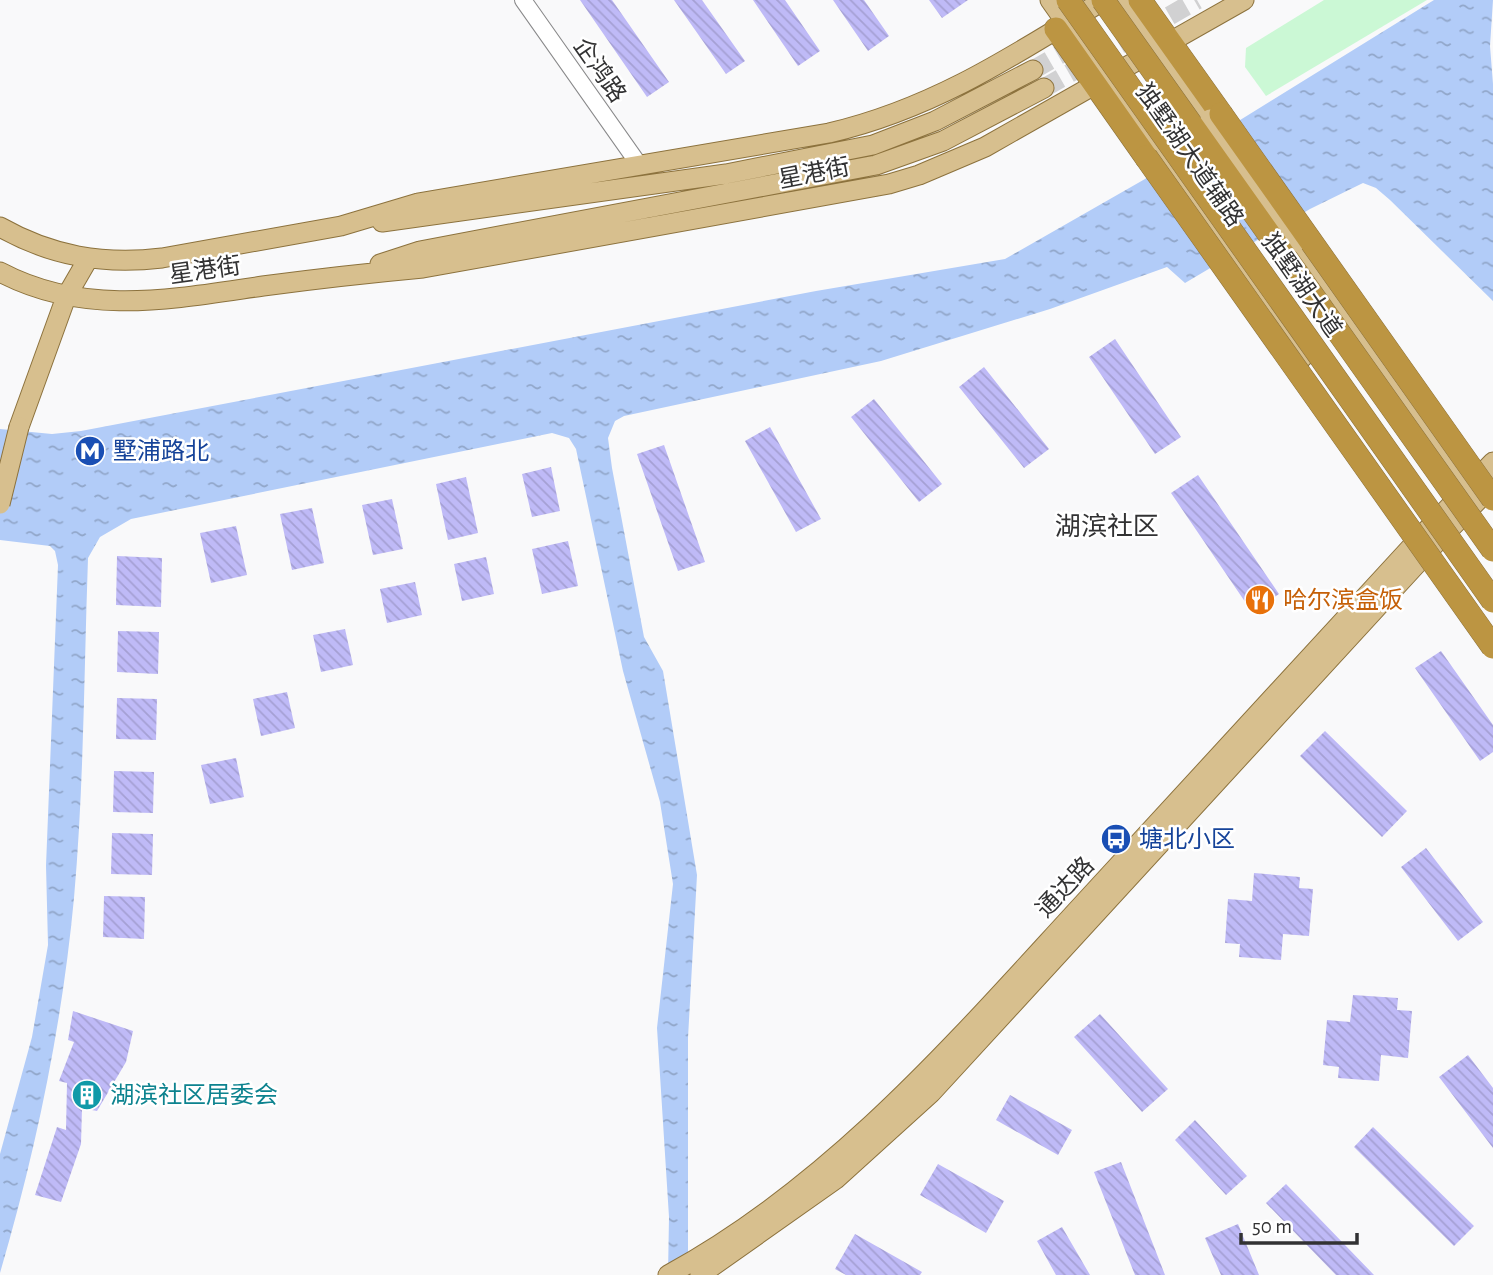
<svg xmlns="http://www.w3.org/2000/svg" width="1493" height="1275" viewBox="0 0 1493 1275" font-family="'Alegreya Sans','Noto Sans SC',sans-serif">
	<defs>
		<pattern id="water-ripples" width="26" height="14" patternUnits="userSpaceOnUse" patternTransform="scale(1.75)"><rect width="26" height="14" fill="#b2ccf8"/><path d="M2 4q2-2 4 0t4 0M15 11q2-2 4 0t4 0" fill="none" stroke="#91a6c9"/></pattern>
		<pattern id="building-back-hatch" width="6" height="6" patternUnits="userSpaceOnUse" patternTransform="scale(1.75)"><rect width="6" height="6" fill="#bfbaf7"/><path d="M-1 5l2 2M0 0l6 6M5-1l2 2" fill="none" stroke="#a5a0d4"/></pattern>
	</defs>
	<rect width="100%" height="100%" fill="#f9f9fa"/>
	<!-- park -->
	<path fill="#cbf8d5" d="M 1324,0 L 1427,0 L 1266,96 L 1245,67 L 1246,48 Z"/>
	<!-- water -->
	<path fill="url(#water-ripples)" d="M 1434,0 L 1493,0 L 1490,46 L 1493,84 L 1493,301 L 1390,200 L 1376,188 L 1363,183 L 1310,209 L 1185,283 L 1167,267 L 1050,309 L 881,361 L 624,416 L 615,421 L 608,438 L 612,468 L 644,637 L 663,671 L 697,875 L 688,1038 L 688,1275 L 668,1275 L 669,1217 L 657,1028 L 673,884 L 660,802 L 623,671 L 576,449 L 569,438 L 552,433 L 131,519 L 100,537 L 88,558 C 84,670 84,785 74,898 C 62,1026 36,1150 0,1273 L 0,1154 L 32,1037 L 48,945 L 46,866 L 58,565 L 55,551 L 50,546 L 0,540 L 0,429 L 52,434 L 81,431 L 816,291 L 1005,259 L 1145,179 Z"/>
	<!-- building -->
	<path fill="url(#building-back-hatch)" d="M 580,0 L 612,0 L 669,82 L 647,97 Z
		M 674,0 L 702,0 L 745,61 L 726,74 Z
		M 753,0 L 785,0 L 820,51 L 798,66 Z
		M 833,0 L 864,0 L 889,36 L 868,51 Z
		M 929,0 L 968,0 L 942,18 Z
		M 1115,339 L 1181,437 L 1155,454 L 1089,357 Z
		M 984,367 L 1049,449 L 1024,468 L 959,387 Z
		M 874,399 L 942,484 L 919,502 L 851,417 Z
		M 770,427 L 821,519 L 796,532 L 745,441 Z
		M 664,445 L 705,562 L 678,571 L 637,454 Z
		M 551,467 L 560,511 L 532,517 L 522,474 Z
		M 1198,475 L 1279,594 L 1252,612 L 1171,493 Z
		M 466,477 L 478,533 L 448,540 L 436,484 Z
		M 392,499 L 403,549 L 373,555 L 362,505 Z
		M 312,508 L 324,563 L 292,570 L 280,514 Z
		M 236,526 L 247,575 L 211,583 L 200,533 Z
		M 568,541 L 578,586 L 542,594 L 532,549 Z
		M 117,556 L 162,558 L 161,607 L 116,605 Z
		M 486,557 L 494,594 L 462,601 L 454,564 Z
		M 415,582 L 422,615 L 387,623 L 380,589 Z
		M 345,629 L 353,665 L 321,672 L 313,635 Z
		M 118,631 L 159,632 L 158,674 L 117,672 Z
		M 1441,651 L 1493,725 L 1493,752 L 1480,761 L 1415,668 Z
		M 287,692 L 295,728 L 261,736 L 253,699 Z
		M 117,698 L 157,699 L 156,740 L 116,739 Z
		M 1325,731 L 1407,811 L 1382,837 L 1300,756 Z
		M 236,758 L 244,797 L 210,804 L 201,765 Z
		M 114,771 L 154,772 L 153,813 L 113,812 Z
		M 112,833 L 153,834 L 152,875 L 111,874 Z
		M 1426,848 L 1483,922 L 1458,941 L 1401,867 Z
		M 1254,873 L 1300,877 L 1299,888 L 1313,889 L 1309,936 L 1283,934 L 1281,960 L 1239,957 L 1240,944 L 1225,943 L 1228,899 L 1252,901 Z
		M 104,896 L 145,897 L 144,939 L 103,937 Z
		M 1353,995 L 1398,998 L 1397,1010 L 1412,1011 L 1408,1058 L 1381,1055 L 1379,1081 L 1338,1078 L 1339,1067 L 1323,1065 L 1327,1020 L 1350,1022 Z
		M 73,1011 L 133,1031 L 126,1062 L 97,1111 L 82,1108 L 81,1144 L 61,1202 L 35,1195 L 57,1127 L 66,1130 L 67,1083 L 59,1081 L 74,1042 L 68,1040 Z
		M 1100,1014 L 1168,1089 L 1142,1112 L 1074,1037 Z
		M 1468,1055 L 1493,1088 L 1493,1148 L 1439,1077 Z
		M 1010,1095 L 1072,1130 L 1058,1155 L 996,1120 Z
		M 1195,1120 L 1247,1176 L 1226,1195 L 1175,1140 Z
		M 1373,1127 L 1474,1226 L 1454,1246 L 1354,1147 Z
		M 1121,1162 L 1165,1275 L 1135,1275 L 1094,1172 Z
		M 938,1164 L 1004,1201 L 986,1233 L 920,1195 Z
		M 1286,1184 L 1374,1275 L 1336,1275 L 1266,1203 Z
		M 1238,1224 L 1259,1275 L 1221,1275 L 1205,1238 Z
		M 1062,1227 L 1090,1275 L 1056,1275 L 1037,1241 Z
		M 855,1234 L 922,1272 L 920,1275 L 846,1275 L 835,1269 Z"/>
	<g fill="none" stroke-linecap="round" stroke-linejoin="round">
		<!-- major-tunnel -->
		<path stroke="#d1d1d2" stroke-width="19" stroke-dasharray="19 10" stroke-linecap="butt" d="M 1033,70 L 1128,15
			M 1044,88 L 1197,0"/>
		<!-- minor casing -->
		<g stroke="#89898a" stroke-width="18">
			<path id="minor" d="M 523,0 L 640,166"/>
		</g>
		<!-- major casing -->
		<g stroke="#8c723d" stroke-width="21">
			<path id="major" d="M 1050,0 L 1302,358
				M 1123,0 L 1210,119
				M 382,222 L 726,174 L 873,145 L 935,121 L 1033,70
				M 0,227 C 51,256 103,265 162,258 L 341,226 L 418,203 L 829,133 C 933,109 1015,55 1104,0
				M 1296,242 L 1476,497
				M 380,264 L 420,251 L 876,165 L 943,141 L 1044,88
				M 0,272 C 85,317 173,299 263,286 C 316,279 369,273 423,268 L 889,184 L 919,175 L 985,147 L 1244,0
				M 19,427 L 66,297 L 88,259
				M 668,1275 C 833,1185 955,1043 1081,906 C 1195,782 1310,657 1425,532 L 1493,462
				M 700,1275 L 836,1179 L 931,1093 L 1436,543 L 1493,485"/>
		</g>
		<!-- highway casing -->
		<g stroke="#8c723d" stroke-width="24">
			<path id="highway" d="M 1140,0 L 1221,114
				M 1056,29 L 1146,157"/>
		</g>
		<!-- minor -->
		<use href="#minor" stroke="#fff" stroke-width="16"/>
		<!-- major -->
		<use href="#major" stroke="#d7bf8e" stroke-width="19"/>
		<!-- highway -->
		<use href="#highway" stroke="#bc9542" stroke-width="23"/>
		<!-- major-bridge casing -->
		<g stroke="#8c723d" stroke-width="21" stroke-linecap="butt">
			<path id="major-bridge" d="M 1210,119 L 1296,242
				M 0,504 L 19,427"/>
		</g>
		<!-- highway-bridge casing -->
		<g stroke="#8c723d" stroke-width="24" stroke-linecap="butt">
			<path id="highway-bridge" d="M 1068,0 L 1493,601
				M 1103,0 L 1493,550
				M 1221,114 L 1493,499
				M 1146,157 L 1493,647"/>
		</g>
		<!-- major-bridge -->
		<use href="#major-bridge" stroke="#d7bf8e" stroke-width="19"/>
		<!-- highway-bridge -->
		<use href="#highway-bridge" stroke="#bc9542" stroke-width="23"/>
	</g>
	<!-- icons -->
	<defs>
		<g id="metro-disc" transform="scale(1.575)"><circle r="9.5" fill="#1a4fb4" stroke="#fff"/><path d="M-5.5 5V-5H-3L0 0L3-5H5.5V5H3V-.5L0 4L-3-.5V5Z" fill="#fff"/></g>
		<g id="restaurant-disc" transform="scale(1.575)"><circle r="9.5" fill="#e8710a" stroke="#fff"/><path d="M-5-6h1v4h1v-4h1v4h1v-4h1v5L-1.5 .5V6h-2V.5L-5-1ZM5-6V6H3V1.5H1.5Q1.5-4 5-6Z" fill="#fff"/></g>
		<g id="bus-disc" transform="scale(1.575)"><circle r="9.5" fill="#1a4fb4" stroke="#fff"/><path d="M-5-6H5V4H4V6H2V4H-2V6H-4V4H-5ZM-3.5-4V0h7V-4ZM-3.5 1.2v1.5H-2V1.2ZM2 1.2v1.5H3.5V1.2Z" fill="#fff"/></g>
		<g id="building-disc" transform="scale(1.575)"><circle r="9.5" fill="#0f9aa8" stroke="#fff"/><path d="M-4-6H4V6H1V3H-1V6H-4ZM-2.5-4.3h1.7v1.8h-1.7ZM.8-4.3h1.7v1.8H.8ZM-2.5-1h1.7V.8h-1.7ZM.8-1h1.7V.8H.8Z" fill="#fff"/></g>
	</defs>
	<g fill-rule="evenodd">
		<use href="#metro-disc" x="90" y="451"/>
		<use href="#restaurant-disc" x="1260" y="600"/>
		<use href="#bus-disc" x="1116" y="839"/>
		<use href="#building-disc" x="87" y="1095"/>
	</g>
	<g text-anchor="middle" stroke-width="5" stroke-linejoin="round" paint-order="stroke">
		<!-- street labels -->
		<g font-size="24" fill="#323233" stroke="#fff">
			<text transform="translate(600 70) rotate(55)" y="8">企鸿路</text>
			<text transform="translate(1190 155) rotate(55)" y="8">独墅湖大道辅路</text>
			<text transform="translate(814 173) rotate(-11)" y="8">星港街</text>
			<text transform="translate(205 270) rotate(-8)" y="8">星港街</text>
			<text transform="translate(1302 285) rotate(55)" y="8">独墅湖大道</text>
			<text transform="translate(1065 887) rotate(-47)" y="8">通达路</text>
		</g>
		<!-- transit labels -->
		<g font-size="24" fill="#164399" stroke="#fff" text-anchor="start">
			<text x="113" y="459">墅浦路北</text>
			<text x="1139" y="847">塘北小区</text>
		</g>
		<!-- food labels -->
		<g font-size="24" fill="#c56008" stroke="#fff" text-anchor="start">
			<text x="1283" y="608">哈尔滨盒饭</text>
		</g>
		<!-- culture labels -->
		<g font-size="24" fill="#0d838f" stroke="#fff" text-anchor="start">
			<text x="110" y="1103">湖滨社区居委会</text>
		</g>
		<!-- neighbourhood labels -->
		<g font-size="26" fill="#323233" stroke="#fff">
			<text x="1107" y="535">湖滨社区</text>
		</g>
	</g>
	<!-- scale -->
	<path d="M1241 1233v10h116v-10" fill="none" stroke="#323233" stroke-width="3.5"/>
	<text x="1252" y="1233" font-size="21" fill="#323233" stroke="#ffffff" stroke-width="5" paint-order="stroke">50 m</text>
</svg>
